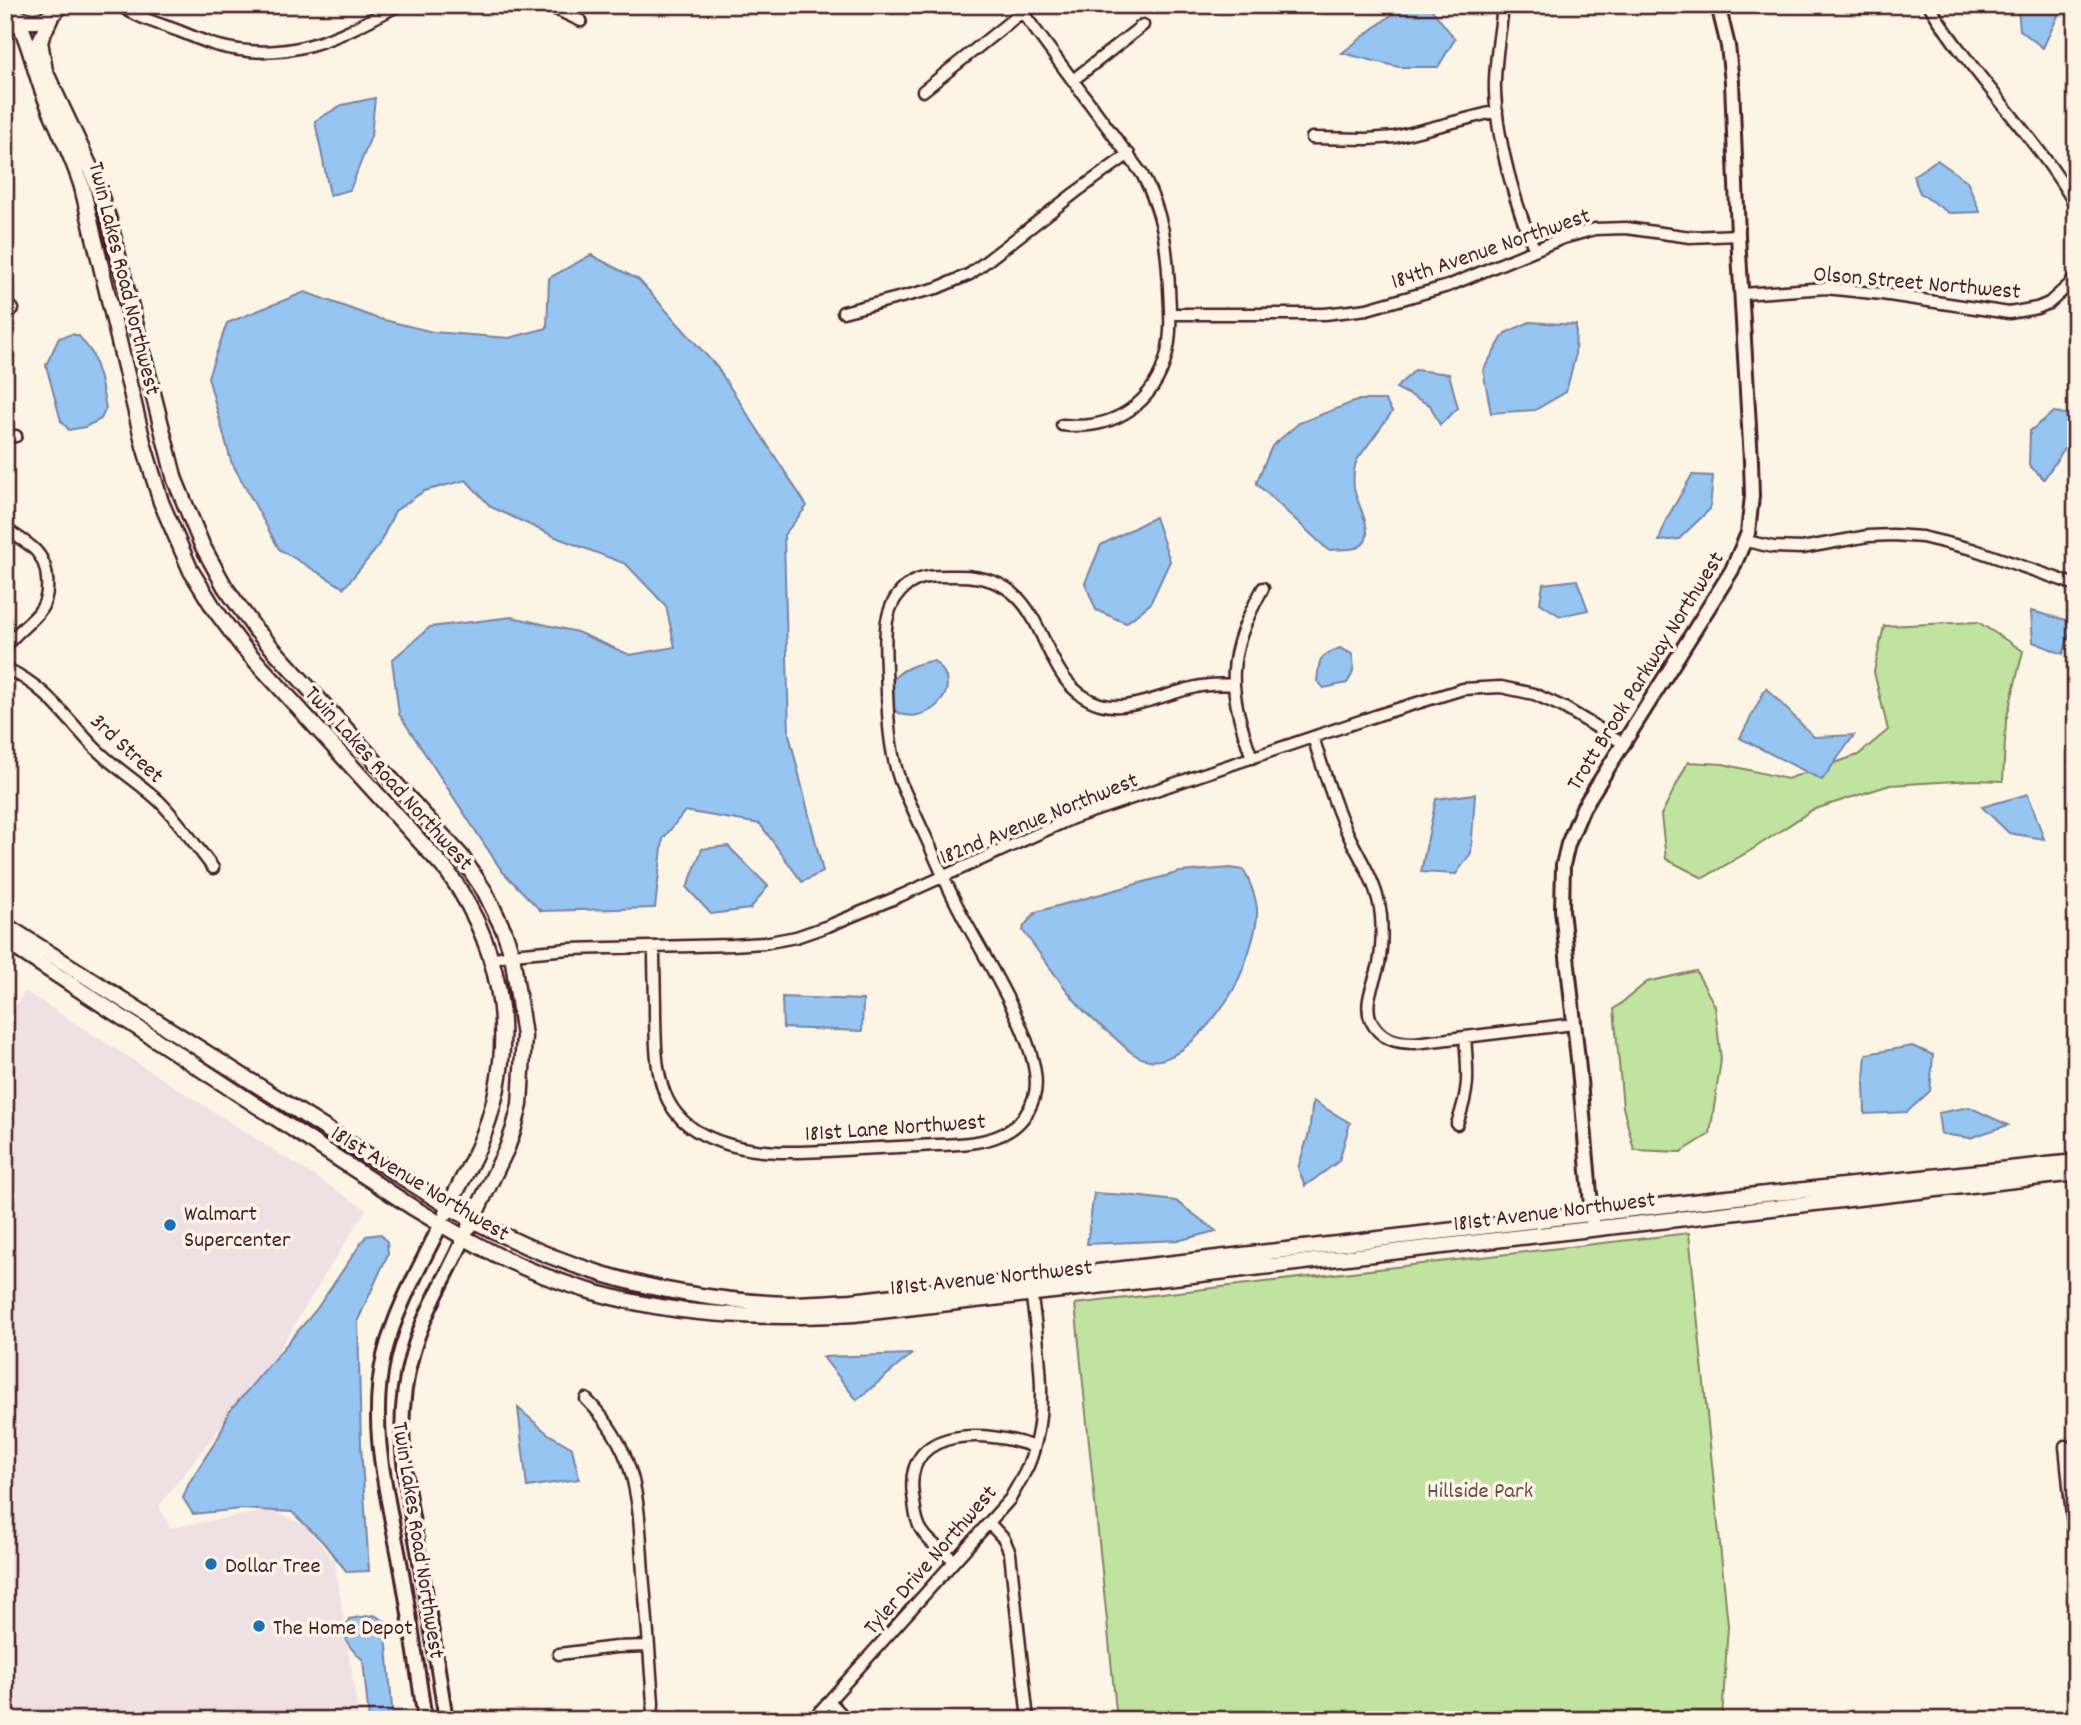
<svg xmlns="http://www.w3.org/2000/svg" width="2081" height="1725" viewBox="0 0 2081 1725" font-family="Dekko,sans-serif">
	<rect width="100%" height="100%" fill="#fcf5e5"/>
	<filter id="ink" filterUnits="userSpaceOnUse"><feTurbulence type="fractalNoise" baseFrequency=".0143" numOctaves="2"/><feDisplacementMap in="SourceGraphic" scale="14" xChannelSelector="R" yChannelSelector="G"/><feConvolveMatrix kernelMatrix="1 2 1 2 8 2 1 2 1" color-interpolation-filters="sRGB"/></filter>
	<g filter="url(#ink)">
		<!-- built -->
		<path fill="#efe1e3" d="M 25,991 L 366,1209 L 274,1358 L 159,1506 L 170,1528 L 271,1510 L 306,1526 L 335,1562 L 359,1720 L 5,1720 L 5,1021 Z"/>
		<!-- green -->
		<path fill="#c0e49f" stroke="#858265" stroke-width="2" d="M 1978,622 L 2023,651 L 2006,721 L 2003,781 L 1973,780 L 1890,785 L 1812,810 L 1753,849 L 1703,878 L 1666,859 L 1661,815 L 1688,762 L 1723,764 L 1787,779 L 1858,755 L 1888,730 L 1874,672 L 1884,626 Z
			M 1696,971 L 1715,1006 L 1721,1060 L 1710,1134 L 1681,1152 L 1634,1150 L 1623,1107 L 1614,1009 L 1647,982 Z
			M 1689,1233 L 1728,1625 L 1722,1720 L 1117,1720 L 1075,1304 Z"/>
		<!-- water -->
		<path fill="#96c5f1" stroke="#7883a2" stroke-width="2" d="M 1404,5 L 1428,5 L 1455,39 L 1438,67 L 1399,67 L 1342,53 Z
			M 2021,5 L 2063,5 L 2043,48 L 2020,30 L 2018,9 Z
			M 375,98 L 371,136 L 350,190 L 330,195 L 315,121 L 342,105 Z
			M 1937,160 L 1967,181 L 1980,212 L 1949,213 L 1920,193 L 1913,176 Z
			M 591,255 L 639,280 L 717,367 L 807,506 L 784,535 L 789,734 L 823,872 L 802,882 L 760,824 L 685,811 L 663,839 L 655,908 L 541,911 L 502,871 L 399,714 L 392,660 L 430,627 L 512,617 L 577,632 L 630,655 L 675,647 L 666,606 L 626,564 L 558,538 L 491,507 L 466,480 L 424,491 L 395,511 L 378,547 L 344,588 L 279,549 L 231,461 L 208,377 L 227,323 L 305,292 L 376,318 L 433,332 L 509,338 L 547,328 L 549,278 Z
			M 1530,322 L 1576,325 L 1575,357 L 1566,392 L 1535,410 L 1491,413 L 1483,370 L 1505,333 Z
			M 72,334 L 79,336 L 92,353 L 100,379 L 106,408 L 101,419 L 85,427 L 69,430 L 61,421 L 46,365 L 59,338 Z
			M 1415,370 L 1449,374 L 1458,408 L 1440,425 L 1430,405 L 1396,388 Z
			M 1359,400 L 1385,400 L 1392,412 L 1357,460 C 1353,469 1353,478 1354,488 C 1356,504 1381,540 1356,548 C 1348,550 1336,549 1328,550 L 1257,484 L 1257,481 L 1272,446 L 1299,423 Z
			M 2054,412 L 2075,416 L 2070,440 L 2044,479 L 2029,465 L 2030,431 Z
			M 1692,475 L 1713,476 L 1710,509 L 1679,539 L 1659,541 L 1666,520 Z
			M 1155,517 L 1170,561 L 1150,604 L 1126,623 L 1096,610 L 1085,583 L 1101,545 Z
			M 1577,580 L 1588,610 L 1560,616 L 1540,603 L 1543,584 Z
			M 2031,611 L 2074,622 L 2063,654 L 2033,642 Z
			M 1340,648 L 1352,654 C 1355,667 1354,672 1347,683 L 1324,688 L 1317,681 C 1320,657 1318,657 1340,648 Z
			M 934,661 C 971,691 920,733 891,708 C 891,701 890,692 891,685 C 895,670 920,662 934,661 Z
			M 1766,688 L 1814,737 L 1854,735 L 1822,780 L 1740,738 Z
			M 1475,794 L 1471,853 L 1456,874 L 1421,872 L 1436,799 Z
			M 2028,794 L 2044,839 L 2009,833 L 1982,807 Z
			M 728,846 L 768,886 L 750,909 L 711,914 L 687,888 L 702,849 Z
			M 1231,868 L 1243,870 C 1249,878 1257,900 1257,911 C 1258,932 1241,979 1229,997 C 1215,1019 1178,1066 1149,1060 C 1134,1058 1124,1046 1114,1037 C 1104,1029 1094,1021 1085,1012 C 1063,988 1043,957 1023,931 L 1024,926 L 1036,912 L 1180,872 Z
			M 782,997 L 863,1000 L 862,1031 L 783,1028 Z
			M 1912,1046 L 1933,1055 L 1930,1091 L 1907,1112 L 1865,1114 L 1864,1081 L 1866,1054 Z
			M 1313,1101 L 1350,1123 L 1339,1161 L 1305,1186 L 1298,1168 L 1309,1133 Z
			M 1969,1107 L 2008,1125 L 1970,1138 L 1941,1134 L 1938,1113 Z
			M 1094,1193 L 1126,1195 L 1176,1201 L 1216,1231 L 1181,1240 L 1087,1244 Z
			M 381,1234 L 387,1242 L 388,1254 L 358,1320 L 361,1445 L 369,1571 L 347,1572 L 322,1541 L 292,1512 L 241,1509 L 193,1514 L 183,1498 L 189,1483 L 219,1436 L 229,1412 L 316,1310 L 366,1236 Z
			M 912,1354 L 857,1400 L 823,1357 Z
			M 518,1408 L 547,1433 L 572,1448 L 579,1479 L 527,1487 Z
			M 374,1615 L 385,1621 L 393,1720 L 369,1720 L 363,1660 C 348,1647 341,1639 349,1619 Z"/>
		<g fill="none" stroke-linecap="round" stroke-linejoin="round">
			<!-- minor casing -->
			<g stroke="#4a1f2b" stroke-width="15">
				<path id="minor" d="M 120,5 C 137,18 160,24 179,31 C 191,36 203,41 215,45 C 288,65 337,38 399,5
					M 547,5 L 581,21
					M 1017,5 L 1142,174 C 1163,213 1167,245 1169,288 C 1170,310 1172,332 1167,353 C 1155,404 1113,431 1062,425
					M 1500,5 L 1502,15 C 1499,40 1494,66 1495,92 C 1497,140 1515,206 1535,250
					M 1929,5 C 1972,75 2035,135 2076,206
					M 1073,80 L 1143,25
					M 923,91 L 1022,12
					M 1312,138 L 1368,139 L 1395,137 L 1497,111
					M 1742,294 L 1826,288 L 1882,294 L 2009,313 L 2037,308 L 2049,303 L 2069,285 L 2076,275
					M 5,311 L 13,309
					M 843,312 L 937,288 L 970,274 L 1076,192 L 1129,154
					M 1171,314 L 1325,314 L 1367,309 L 1448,286 L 1563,238 L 1595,229 L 1626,228 L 1690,237 L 1738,235
					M 5,437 L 16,436
					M 5,528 C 15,536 28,542 36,551 C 50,566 51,597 39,612 C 29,625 13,634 5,648
					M 1746,541 L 1773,547 L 1802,548 L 1868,536 L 1893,535 L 1922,537 L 1972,549 L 2076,585
					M 5,668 C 47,687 63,715 93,746 C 113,767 138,781 159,801 C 179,821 196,846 213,868
					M 1313,737 C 1322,766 1331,795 1343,823 C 1356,854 1378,881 1381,916 C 1382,931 1382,948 1379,964 C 1375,982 1363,1002 1371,1021 C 1380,1039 1396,1043 1415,1043 L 1574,1024
					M 1252,758 C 1227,686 1225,657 1263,588
					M 654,947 C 654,970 655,993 655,1015 C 656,1061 655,1110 702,1134 C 750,1159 807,1152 858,1149 C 878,1148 899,1147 919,1146 C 962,1143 1018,1149 1034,1097 C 1048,1053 981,953 960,911 C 946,885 935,856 922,829 C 915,813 907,797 900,781 C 887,744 888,707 886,669 C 885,640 881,605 908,585 C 923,574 941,576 959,576 C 1058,576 1029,682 1100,704 C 1129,713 1167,693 1196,687 C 1208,684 1220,685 1233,684
					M 492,959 L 512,954 L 569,949 L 732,945 L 764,943 L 796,937 L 828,926 L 900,896 L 1073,818 L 1378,715 L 1463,689 L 1501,687 L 1534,694 L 1563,707 L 1623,743
					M 1457,1124 C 1470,1088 1468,1075 1465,1037
					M 586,1399 C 640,1453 638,1503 643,1573 C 647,1617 650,1660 653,1703 L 652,1720
					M 2065,1446 L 2076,1555
					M 989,1523 L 1004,1539 L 1010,1553 L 1028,1720
					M 954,1560 C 943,1551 929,1543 922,1531 C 915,1521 915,1507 913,1495 C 903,1424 990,1430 1034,1447
					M 559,1654 L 616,1647 L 649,1646
					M 829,1701 L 847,1720
					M 812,1720 L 1010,1499 C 1016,1488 1023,1477 1028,1466 C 1051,1411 1038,1347 1031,1290"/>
			</g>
			<!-- tertiary casing -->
			<g stroke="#4a1f2b" stroke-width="18">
				<path id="tertiary" d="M 1593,1228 L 1579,1069 L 1562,910 L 1563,865 L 1568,844 L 1583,808 L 1732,570 L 1748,533 L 1752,496 L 1751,461 L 1738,235 L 1732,82 L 1728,46 L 1718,5
					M 425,1720 C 417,1667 410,1614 400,1562 C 387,1493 368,1426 384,1356 C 395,1310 420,1267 441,1224
					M 446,1720 C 438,1667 429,1614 420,1561 C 407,1490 392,1426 412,1355 C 423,1313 447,1277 464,1238"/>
			</g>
			<!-- secondary casing -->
			<g stroke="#4a1f2b" stroke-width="19">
				<path id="secondary" d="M 7,5 C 21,27 47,26 61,5
					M 15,15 C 29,39 33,66 43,92 C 55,124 72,154 82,187 L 144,446 L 161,502 L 191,571 L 215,610 L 242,646 L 448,872 C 507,957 519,1050 479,1146 C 469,1169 456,1190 446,1213
					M 51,17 L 40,41 L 45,71 L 91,169 L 109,220 L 175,480 L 202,545 L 225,587 L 255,629 L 461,856 L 485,892 L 504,931 L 512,954 L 524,1036 L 520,1105 L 514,1128 L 507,1148 L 469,1227
					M 5,925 L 435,1198 C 545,1266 659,1299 788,1304 C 809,1304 831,1302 852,1301 L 1718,1199 L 2076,1162
					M 5,941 L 412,1207 C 442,1225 473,1244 505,1259 C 620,1313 729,1321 854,1314 L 2076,1173"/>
			</g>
			<!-- minor -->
			<use href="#minor" stroke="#fcf5e5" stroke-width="10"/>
			<!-- tertiary -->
			<use href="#tertiary" stroke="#fcf5e5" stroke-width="12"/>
			<!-- secondary -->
			<use href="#secondary" stroke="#fcf5e5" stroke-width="14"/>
		</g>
	</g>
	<!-- markers -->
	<g fill="#1f6fb2" stroke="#fcf5e5" stroke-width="2.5">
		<circle cx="170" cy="1225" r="7"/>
		<circle cx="211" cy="1564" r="7"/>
		<circle cx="259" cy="1626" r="7"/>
	</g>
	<g text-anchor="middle" stroke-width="7" stroke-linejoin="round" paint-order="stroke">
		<!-- street labels -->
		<g font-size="23" fill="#4a1f2b" stroke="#fcf5e5">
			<text transform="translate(1490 247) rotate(-19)" y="8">184th Avenue Northwest</text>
			<text transform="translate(126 278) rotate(76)" y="8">Twin Lakes Road Northwest</text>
			<text transform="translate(1917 281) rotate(5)" y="8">Olson Street Northwest</text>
			<text transform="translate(1644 670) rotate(-58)" y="8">Trott Brook Parkway Northwest</text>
			<text transform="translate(128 747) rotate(43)" y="8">3rd Street</text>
			<text transform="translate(390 777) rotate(48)" y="8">Twin Lakes Road Northwest</text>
			<text transform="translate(1038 817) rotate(-22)" y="8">182nd Avenue Northwest</text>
			<text transform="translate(895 1126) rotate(-4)" y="8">181st Lane Northwest</text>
			<text transform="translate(421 1182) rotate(31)" y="8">181st Avenue Northwest</text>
			<text transform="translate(1554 1210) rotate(-7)" y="8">181st Avenue Northwest</text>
			<text transform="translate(991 1276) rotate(-6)" y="8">181st Avenue Northwest</text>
			<text transform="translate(420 1540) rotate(81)" y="8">Twin Lakes Road Northwest</text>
			<text transform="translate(929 1559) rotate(-49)" y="8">Tyler Drive Northwest</text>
		</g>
		<!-- poi labels -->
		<g font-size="23" fill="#4a1f2b" stroke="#fcf5e5" text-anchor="start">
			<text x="184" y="1220">Walmart<tspan x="184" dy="26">Supercenter</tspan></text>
			<text x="225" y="1572">Dollar Tree</text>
			<text x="273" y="1634">The Home Depot</text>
		</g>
		<!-- park labels -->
		<g font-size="23" fill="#685048" stroke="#fcf5e5">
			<text x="1480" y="1497">Hillside Park</text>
		</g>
	</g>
	<!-- margin -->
	<rect width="2081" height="1725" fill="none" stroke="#fcf5e5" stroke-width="28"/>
	<rect x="14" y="14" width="2053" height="1697" fill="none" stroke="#4a1f2b" stroke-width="2.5" filter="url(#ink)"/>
</svg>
